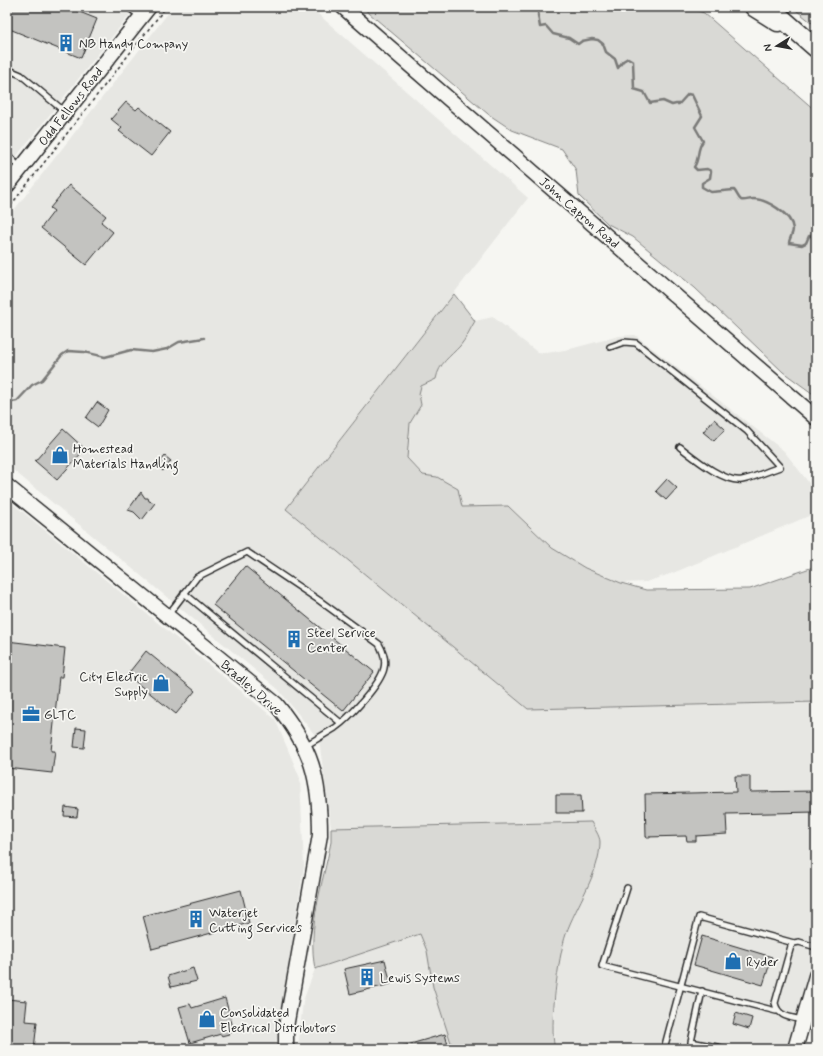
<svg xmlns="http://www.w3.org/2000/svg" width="823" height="1056" viewBox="0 0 823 1056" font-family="Mynerve,sans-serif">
	<rect width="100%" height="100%" fill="#f6f6f2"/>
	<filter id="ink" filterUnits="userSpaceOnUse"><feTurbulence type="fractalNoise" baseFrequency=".025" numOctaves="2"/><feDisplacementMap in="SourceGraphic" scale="8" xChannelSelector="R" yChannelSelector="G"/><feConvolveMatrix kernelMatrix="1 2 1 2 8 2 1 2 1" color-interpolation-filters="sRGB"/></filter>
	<g filter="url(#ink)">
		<!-- built -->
		<path fill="#e7e7e3" d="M 7,7 L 136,7 L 7,168 Z
			M 173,7 L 310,7 L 528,198 L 286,509 L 528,709 L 816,702 L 816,953 L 789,1049 L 555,1049 L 554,1020 L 559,956 L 566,932 L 594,871 L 591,823 L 331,828 L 319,740 L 278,689 L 7,465 L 7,219 Z
			M 493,317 L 537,352 L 547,353 L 570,349 L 619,336 L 635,335 L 784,451 L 816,492 L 816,513 L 673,573 L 646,582 L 621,583 L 585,568 L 552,548 L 508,506 L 462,507 L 437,477 L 423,475 L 407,458 L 410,437 L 410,423 L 421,405 L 419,394 L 421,385 L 436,379 L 438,371 L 447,358 L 461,345 L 475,321 Z
			M 7,499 L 275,719 L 300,778 L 304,867 L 275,1049 L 7,1049 Z
			M 420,933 L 427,951 L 433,987 L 453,1049 L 298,1049 L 303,1001 L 315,969 Z"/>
		<!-- green -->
		<path fill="#d9d9d5" stroke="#828280" d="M 687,7 L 704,13 L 816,111 L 816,396 L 783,372 L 695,288 L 633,237 L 608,224 L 579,196 L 576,170 L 562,149 L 512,130 L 488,114 L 363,8 Z
			M 792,7 L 816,7 L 816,26 Z
			M 454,294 L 475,321 C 470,329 466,339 460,346 C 450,357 439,363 436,379 L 421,386 L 419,394 L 421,405 L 410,423 L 407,458 L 423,475 L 437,477 L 458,489 L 462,507 L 508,506 L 552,548 L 585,568 L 621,583 L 646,590 L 750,589 L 816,566 L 816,702 L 528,709 L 286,509 Z
			M 591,822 C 594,828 600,836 600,842 C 600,873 576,905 566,934 C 558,957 549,1026 555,1049 L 453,1049 L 433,987 L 427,951 L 420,934 L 315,969 C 307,927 323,883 331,842 L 331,828 Z"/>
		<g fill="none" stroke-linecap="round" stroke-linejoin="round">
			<!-- stream -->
			<path stroke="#7a7a78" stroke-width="2.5" d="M 539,7 L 538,15 L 540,27 L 546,26 L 553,34 L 569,38 L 578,44 L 582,41 L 592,39 L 598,40 L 603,44 L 606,52 L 615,59 L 618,68 L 623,61 L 628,58 L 633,61 L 634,89 L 644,92 L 650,103 L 663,101 L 672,105 L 676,104 L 679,104 L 688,94 L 692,95 L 702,116 L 695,127 L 703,141 C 696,150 700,159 694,167 L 697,170 L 707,169 L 711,171 L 710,178 L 702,183 L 702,187 L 711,192 L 734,190 C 737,193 738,198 741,200 C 745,201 749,199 753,199 C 766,199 792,214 793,229 C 793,235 789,238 789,243 L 802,245 L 806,243 L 809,236 L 812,236 L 816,242
				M 7,403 L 17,401 L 32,385 L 42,380 L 62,355 L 68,351 L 84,352 L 105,357 L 131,350 L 152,352 L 167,349 L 179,342 L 204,338"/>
		</g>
		<!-- building -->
		<path fill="#c3c3c0" stroke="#2b2b2b" d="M 7,7 L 79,7 L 77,11 L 97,19 L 81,58 L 7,28 Z
			M 126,102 L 136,110 L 139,107 L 170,132 L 151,156 L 119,131 L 122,128 L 111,119 Z
			M 69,185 L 106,216 L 101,222 L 113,232 L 86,265 L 41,228 L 54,211 L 50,208 Z
			M 97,402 L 108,410 L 98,427 L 86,418 Z
			M 714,419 L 725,429 L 714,441 L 703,432 Z
			M 63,429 L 85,449 L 57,480 L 35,461 Z
			M 165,456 L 171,461 L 163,471 L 157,466 Z
			M 667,479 L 677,488 L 666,500 L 656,491 Z
			M 141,492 L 145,498 L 148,498 L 149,501 L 155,503 L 142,520 L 134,512 L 128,510 Z
			M 245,566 L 374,672 L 343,711 L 213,605 Z
			M 7,641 L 65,648 L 62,677 L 59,677 L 51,751 L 55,751 L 52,773 L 7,768 Z
			M 146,651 L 195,691 L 176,714 L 127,675 Z
			M 76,728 L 86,729 L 84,748 L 74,747 Z
			M 735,776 L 750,776 L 750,792 L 816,791 L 816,812 L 726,814 L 727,834 L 696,836 L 696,841 L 687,841 L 686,836 L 646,837 L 645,794 L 736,792 Z
			M 556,795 L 581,795 L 582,813 L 556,813 Z
			M 65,807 L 78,809 L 77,817 L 64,816 Z
			M 241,890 L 249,923 L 152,949 L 143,916 Z
			M 702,936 L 772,957 L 763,985 L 694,965 Z
			M 385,960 L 391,984 L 350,994 L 344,969 Z
			M 193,968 L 197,981 L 171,987 L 168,976 Z
			M 225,998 L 234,1031 L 229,1032 L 229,1034 L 221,1036 L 221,1034 L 190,1043 L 179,1007 L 190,1004 L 192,1008 Z
			M 7,999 L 27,1001 L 25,1021 L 37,1022 L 34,1049 L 7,1049 Z
			M 736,1013 L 752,1018 L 749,1029 L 733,1024 Z
			M 445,1034 L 449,1049 L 401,1049 L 400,1047 Z"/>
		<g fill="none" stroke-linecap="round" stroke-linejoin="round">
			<!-- lane casing -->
			<g stroke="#2b2b2b" stroke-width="8">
				<path id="lane" d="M 128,7 L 140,16
					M 7,69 L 21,75 L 65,112
					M 7,154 L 20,168
					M 610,347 L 624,342 L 636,343 L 747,431 L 780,467 C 767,471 754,478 742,480 C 724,483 693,457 680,447
					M 184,593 L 341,723
					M 168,615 L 197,577 L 247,552 L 320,601 L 379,644 C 383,651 386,660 384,668 C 381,684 348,719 335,728 C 325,734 315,740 305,746
					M 627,888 L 602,966 L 776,1011
					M 702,991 L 691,1042 L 727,1049
					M 802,1020 C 790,1017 778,1017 775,1003 L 791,946 L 794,943 L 799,942 L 816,947
					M 664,1049 L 699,917 L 794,943
					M 691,1049 L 691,1042"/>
			</g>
			<!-- secondary casing -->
			<g stroke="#2b2b2b" stroke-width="17">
				<path id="secondary" d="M 343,7 L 816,418
					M 7,186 L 149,7
					M 7,486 L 276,704 C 312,748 320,778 320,835 L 286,1027 L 286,1049
					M 795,1049 L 816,976"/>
			</g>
			<!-- highway casing -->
			<g stroke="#2b2b2b" stroke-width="21">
				<path id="highway" d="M 754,7 L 778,22
					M 769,7 L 816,48"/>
			</g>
			<!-- path -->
			<path stroke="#2b2b2b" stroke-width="1.5" stroke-dasharray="3 3" stroke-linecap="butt" d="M 7,210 L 166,7"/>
			<!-- lane -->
			<use href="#lane" stroke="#f6f6f2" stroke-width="5"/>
			<!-- secondary -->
			<use href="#secondary" stroke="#f6f6f2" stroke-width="14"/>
			<!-- highway -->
			<use href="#highway" stroke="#f6f6f2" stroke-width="18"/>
		</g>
	</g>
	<!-- icons -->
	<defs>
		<g id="building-bare" transform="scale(1.38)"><path d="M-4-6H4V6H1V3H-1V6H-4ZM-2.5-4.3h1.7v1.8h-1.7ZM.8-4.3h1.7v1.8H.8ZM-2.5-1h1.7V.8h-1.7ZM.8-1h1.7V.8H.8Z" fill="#1f6fb2" stroke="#f6f6f2" stroke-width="2.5" paint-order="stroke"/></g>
		<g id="shop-bare" transform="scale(1.38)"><path d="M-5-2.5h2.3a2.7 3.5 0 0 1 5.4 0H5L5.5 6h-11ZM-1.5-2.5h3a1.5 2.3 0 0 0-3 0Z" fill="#1f6fb2" stroke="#f6f6f2" stroke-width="2.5" paint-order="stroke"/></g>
		<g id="office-bare" transform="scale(1.38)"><path d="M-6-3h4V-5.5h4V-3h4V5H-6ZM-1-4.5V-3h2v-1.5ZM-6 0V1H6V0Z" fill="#1f6fb2" stroke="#f6f6f2" stroke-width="2.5" paint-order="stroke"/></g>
	</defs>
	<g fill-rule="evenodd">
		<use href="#building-bare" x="66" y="43"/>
		<use href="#shop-bare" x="60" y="455"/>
		<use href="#building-bare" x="294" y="639"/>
		<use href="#shop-bare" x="161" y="683"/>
		<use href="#office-bare" x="31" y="714"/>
		<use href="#building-bare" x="196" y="919"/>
		<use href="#shop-bare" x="733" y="961"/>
		<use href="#building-bare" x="367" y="977"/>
		<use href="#shop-bare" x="207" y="1019"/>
	</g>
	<g text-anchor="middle" stroke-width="3.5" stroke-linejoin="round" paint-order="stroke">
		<!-- poi labels -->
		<g font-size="13" fill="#2b2b2b" stroke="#f6f6f2" text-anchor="start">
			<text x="79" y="48">NB Handy Company</text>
			<text x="73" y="453">Homestead<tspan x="73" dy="15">Materials Handling</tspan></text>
			<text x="307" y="637">Steel Service<tspan x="307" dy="15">Center</tspan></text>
			<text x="148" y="681" text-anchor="end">City Electric<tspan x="148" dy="15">Supply</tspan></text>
			<text x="44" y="719">GLTC</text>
			<text x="209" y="917">Waterjet<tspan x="209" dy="15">Cutting Services</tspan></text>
			<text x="746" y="966">Ryder</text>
			<text x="380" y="982">Lewis Systems</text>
			<text x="220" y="1017">Consolidated<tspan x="220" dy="15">Electrical Distributors</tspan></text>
		</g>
		<!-- street labels -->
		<g font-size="13" fill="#2b2b2b" stroke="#f6f6f2">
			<text transform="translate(70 106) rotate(-52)" y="5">Odd Fellows Road</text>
			<text transform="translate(580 212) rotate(41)" y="5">John Capron Road</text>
			<text transform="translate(252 687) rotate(41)" y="5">Bradley Drive</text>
		</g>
	</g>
	<!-- margin -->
	<rect width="823" height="1056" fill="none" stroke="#f6f6f2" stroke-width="24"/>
	<rect x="12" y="12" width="799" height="1032" fill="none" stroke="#2b2b2b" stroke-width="1.5" filter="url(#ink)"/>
	<!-- north arrow -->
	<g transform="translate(777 46) rotate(259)" stroke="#f6f6f2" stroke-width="3" paint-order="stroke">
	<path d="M0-3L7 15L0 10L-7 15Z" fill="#2b2b2b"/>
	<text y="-6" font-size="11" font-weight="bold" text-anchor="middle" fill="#2b2b2b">N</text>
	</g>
</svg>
